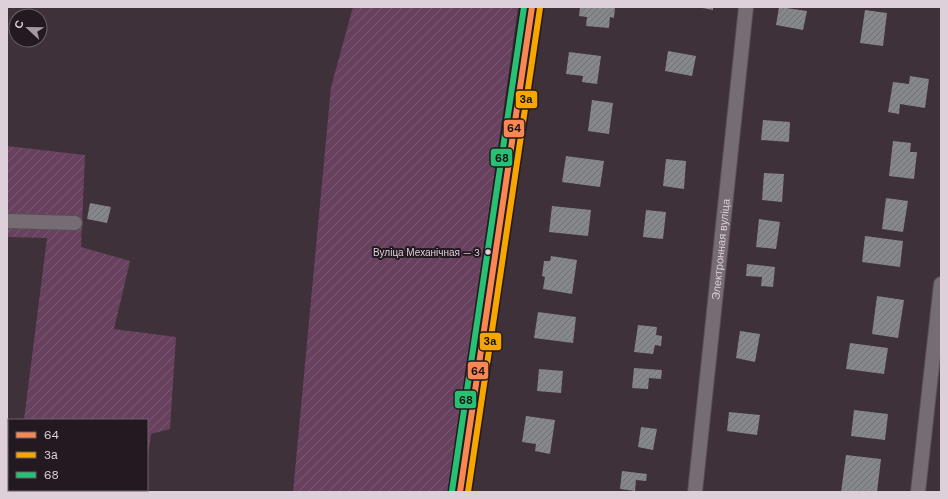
<svg xmlns="http://www.w3.org/2000/svg" width="948" height="499" viewBox="0 0 948 499" font-family="'DM Sans',sans-serif">
	<defs>
		<pattern id="garden-furrows" width="10" height="10" patternUnits="userSpaceOnUse"><rect width="10" height="10" fill="#68415f"/><path d="M-1 1l2-2M0 10L10 0M9 11l2-2" fill="none" stroke="#7d5b75"/></pattern>
		<pattern id="building-hatch" width="6" height="6" patternUnits="userSpaceOnUse"><rect width="6" height="6" fill="#86878a"/><path d="M-1 1l2-2M0 6l6-6M5 7l2-2" fill="none" stroke="#727174"/></pattern>
	</defs>
	<rect width="100%" height="100%" fill="#3e313a"/>
	<!-- garden -->
	<path fill="url(#garden-furrows)" d="M 353,7 L 518,7 L 449,492 L 293,492 L 331,87 Z
		M 7,146 L 85,155 L 81,247 L 130,261 L 114,329 L 176,337 L 170,429 L 151,434 L 147,464 L 147,420 L 24,420 L 47,238 L 7,237 Z
		M 16,490 L 143,490 L 143,492 L 16,492 Z"/>
	<!-- building -->
	<path fill="url(#building-hatch)" d="M 580,7 L 615,7 L 614,18 L 610,17 L 609,28 L 586,26 L 587,17 L 579,16 Z
		M 697,7 L 713,7 L 713,10 Z
		M 779,7 L 807,11 L 803,30 L 776,25 Z
		M 865,10 L 887,13 L 883,46 L 860,43 Z
		M 668,51 L 696,56 L 692,76 L 665,71 Z
		M 569,52 L 601,56 L 597,84 L 582,82 L 583,76 L 566,74 Z
		M 910,76 L 929,79 L 925,108 L 900,104 L 899,114 L 888,112 L 893,82 L 909,84 Z
		M 592,100 L 613,103 L 609,134 L 588,131 Z
		M 763,120 L 790,122 L 789,142 L 761,140 Z
		M 893,141 L 911,143 L 910,152 L 917,152 L 914,179 L 889,176 Z
		M 566,156 L 604,161 L 600,187 L 562,182 Z
		M 666,159 L 686,161 L 684,189 L 663,186 Z
		M 764,173 L 784,174 L 782,202 L 762,200 Z
		M 886,198 L 908,201 L 903,232 L 882,229 Z
		M 90,203 L 111,207 L 107,223 L 87,219 Z
		M 552,206 L 591,210 L 588,236 L 549,232 Z
		M 646,210 L 666,212 L 663,239 L 643,237 Z
		M 759,219 L 780,222 L 776,249 L 756,247 Z
		M 865,236 L 903,241 L 900,267 L 862,262 Z
		M 551,256 L 577,260 L 572,294 L 543,289 L 545,277 L 542,276 L 544,261 L 550,261 Z
		M 747,264 L 775,267 L 773,287 L 761,286 L 762,277 L 746,276 Z
		M 877,296 L 904,300 L 898,338 L 872,334 Z
		M 538,312 L 576,317 L 573,343 L 534,338 Z
		M 638,325 L 657,327 L 656,335 L 662,336 L 661,346 L 655,345 L 653,354 L 634,352 Z
		M 740,331 L 760,334 L 755,362 L 736,358 Z
		M 850,343 L 888,348 L 884,374 L 846,369 Z
		M 634,368 L 662,370 L 661,379 L 649,378 L 648,389 L 632,388 Z
		M 539,369 L 563,371 L 561,393 L 537,391 Z
		M 854,410 L 888,414 L 885,440 L 851,436 Z
		M 729,412 L 760,415 L 757,435 L 727,431 Z
		M 526,416 L 555,420 L 550,454 L 535,451 L 536,444 L 522,442 Z
		M 641,427 L 657,429 L 653,450 L 638,447 Z
		M 846,455 L 881,459 L 877,492 L 841,492 Z
		M 622,471 L 647,474 L 646,481 L 636,480 L 635,491 L 620,489 Z"/>
	<g fill="none" stroke-linecap="round" stroke-linejoin="round">
		<!-- street casing -->
		<g stroke="#594e56" stroke-width="16">
			<g id="street">
				<path d="M 7,221 L 75,223"/>
				<path id="s1" d="M 695,492 L 746,7"/>
				<path d="M 918,492 L 941,284"/>
			</g>
		</g>
		<!-- secondary casing -->
		<g stroke="#594e56" stroke-width="22">
			<path id="secondary" d="M 460,492 L 532,7"/>
		</g>
		<!-- street -->
		<use href="#street" stroke="#766c73" stroke-width="14"/>
		<!-- secondary -->
		<use href="#secondary" stroke="#746870" stroke-width="20"/>
		<!-- bus-1 casing -->
		<g stroke="#231920" stroke-width="9">
			<path id="bus-1" d="M 460,492 L 532,7"/>
		</g>
		<!-- bus-2 casing -->
		<g stroke="#231920" stroke-width="9">
			<path id="bus-2" d="M 468,492 L 540,8"/>
		</g>
		<!-- bus-3 casing -->
		<g stroke="#231920" stroke-width="9">
			<path id="bus-3" d="M 452,491 L 524,7"/>
		</g>
		<!-- bus-1 -->
		<use href="#bus-1" stroke="#f88751" stroke-width="6"/>
		<!-- bus-2 -->
		<use href="#bus-2" stroke="#f7a600" stroke-width="6"/>
		<!-- bus-3 -->
		<use href="#bus-3" stroke="#26c172" stroke-width="6"/>
	</g>
	<!-- markers -->
	<circle fill="#ded0da" stroke="#231920" stroke-width="1.5" cx="488" cy="252" r="3.5"/>
	<g text-anchor="middle" stroke-width="4" stroke-linejoin="round" paint-order="stroke">
		<!-- bus labels -->
		<g font-size="10" fill="#ded0da" stroke="#231920" text-anchor="end">
			<text x="480" y="256">Вуліца Механічная — 3</text>
		</g>
		<!-- street labels -->
		<g font-size="11" fill="#ded0da" stroke="#231920">
			<text dy="4" stroke="none"><textPath href="#s1" startOffset="244">Электронная вуліца</textPath></text>
		</g>
	</g>
	<g stroke="#231920" stroke-width="1.5">
		<rect x="515" y="90" width="23" height="19" rx="4" fill="#f7a600"/>
		<rect x="503" y="119" width="22" height="19" rx="4" fill="#f88751"/>
		<rect x="490" y="148" width="23" height="19" rx="4" fill="#26c172"/>
		<rect x="479" y="332" width="23" height="19" rx="4" fill="#f7a600"/>
		<rect x="467" y="361" width="22" height="19" rx="4" fill="#f88751"/>
		<rect x="454" y="390" width="23" height="19" rx="4" fill="#26c172"/>
	</g>
	<g font-size="11" text-anchor="middle" font-weight="bold" fill="#111">
		<text x="526" y="103">3а</text>
		<text x="514" y="132">64</text>
		<text x="502" y="162">68</text>
		<text x="490" y="345">3а</text>
		<text x="478" y="375">64</text>
		<text x="466" y="404">68</text>
	</g>
	<!-- border -->
	<rect width="948" height="499" fill="none" stroke="#ded0da" stroke-width="16"/>
	<!-- legend -->
	<rect x="8" y="419" width="140" height="72" fill="#231920" stroke="#6e626a"/>
	<rect x="16" y="432" width="20" height="6" fill="#f88751" stroke="#6e626a"/>
	<text x="44" y="439" font-size="12" fill="#ded0da">64</text>
	<rect x="16" y="452" width="20" height="6" fill="#f7a600" stroke="#6e626a"/>
	<text x="44" y="459" font-size="12" fill="#ded0da">3а</text>
	<rect x="16" y="472" width="20" height="6" fill="#26c172" stroke="#6e626a"/>
	<text x="44" y="479" font-size="12" fill="#ded0da">68</text>
	<!-- north arrow -->
	<g transform="translate(28 28) rotate(292)"><circle r="19" fill="#231920" stroke="#6e626a"/>
	<path d="M0-3L7 15L0 10L-7 15Z" fill="#a698a2"/>
	<text y="-6" font-size="11" font-weight="bold" text-anchor="middle" fill="#ded0da">С</text>
	</g>
</svg>
